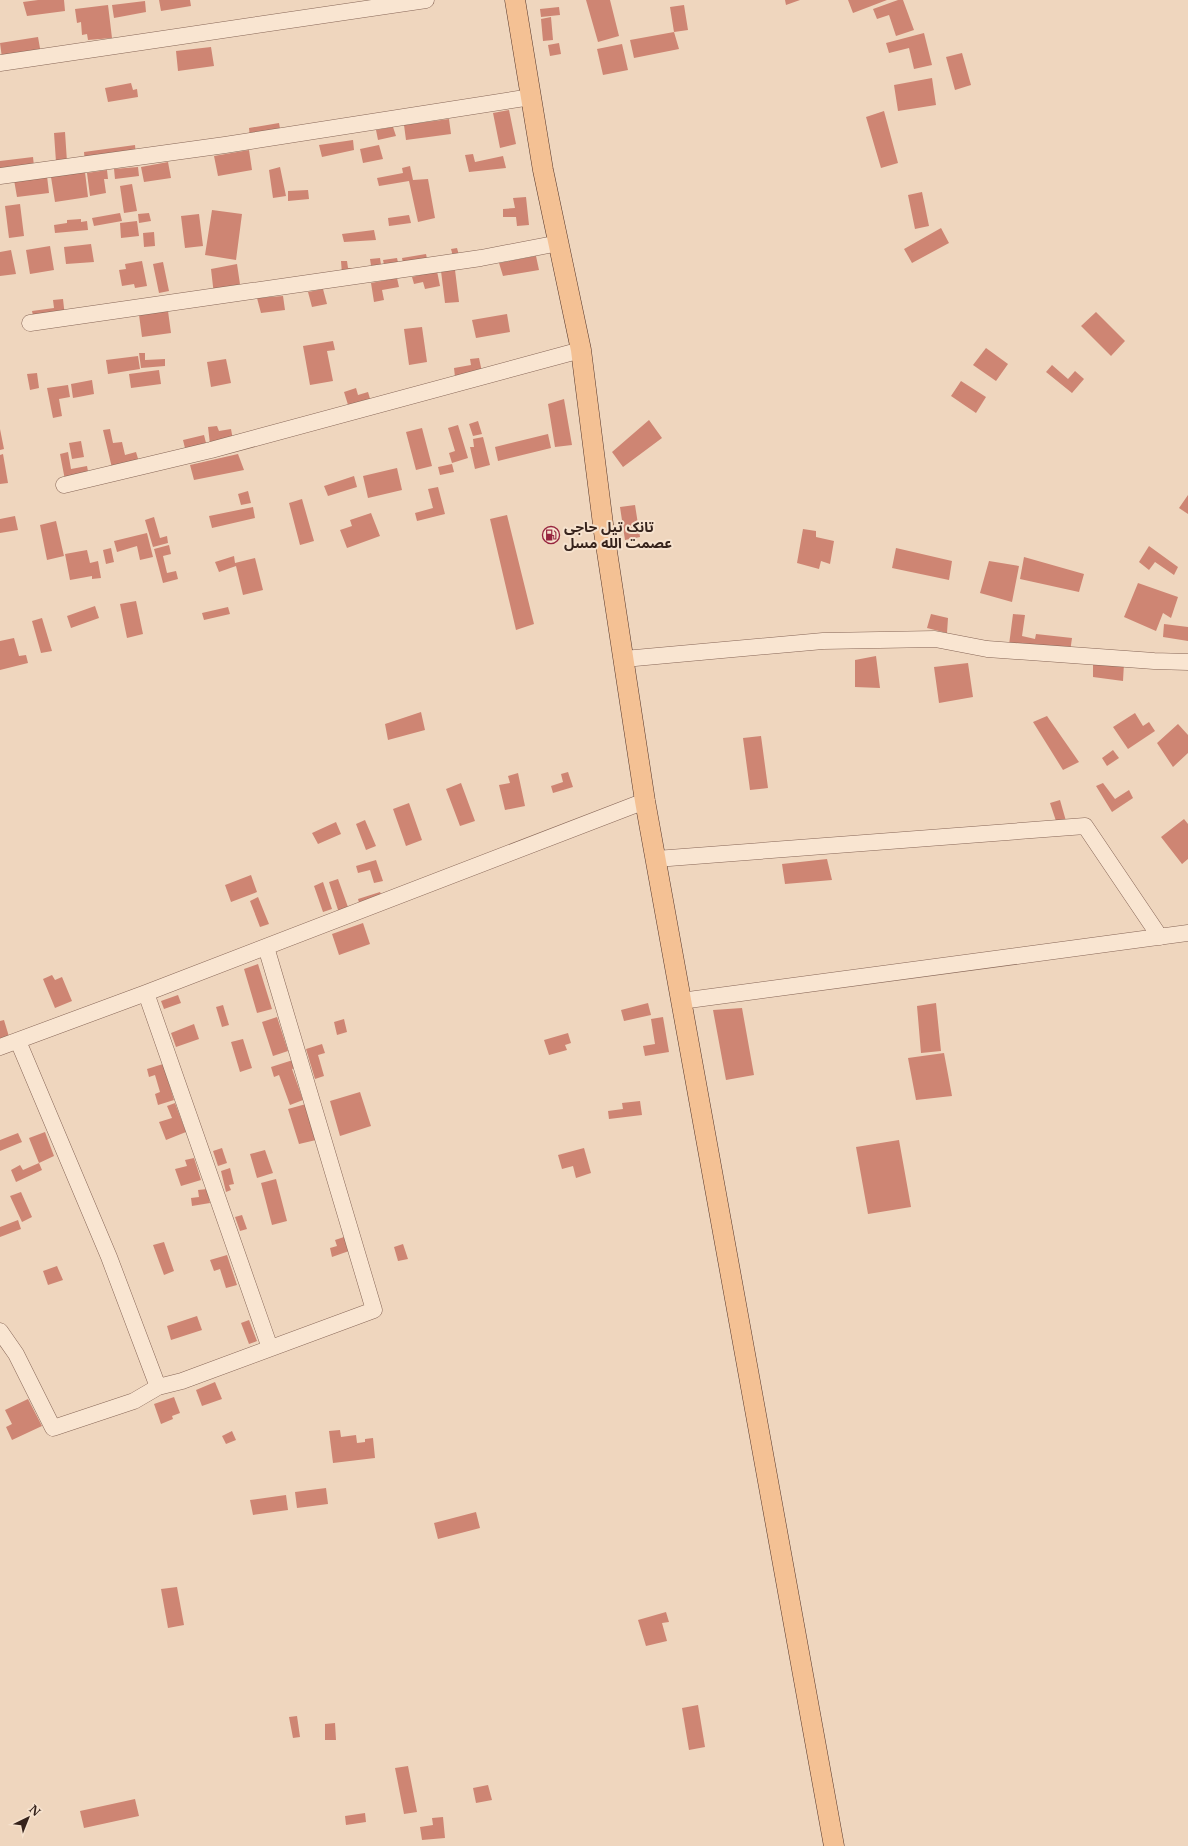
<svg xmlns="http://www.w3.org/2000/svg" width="1188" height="1846" viewBox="0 0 1188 1846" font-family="'Libre Baskerville','Noto Sans Arabic',serif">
	<rect width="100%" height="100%" fill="#efd6be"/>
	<!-- building -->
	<path fill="#ce8573" d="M 38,0 L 64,0 L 65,11 L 27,16 L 23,2 Z
		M 159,0 L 190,0 L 191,6 L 161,11 Z
		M 586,0 L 610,0 L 619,36 L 598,42 Z
		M 785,0 L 800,0 L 786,5 Z
		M 848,0 L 887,0 L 853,13 Z
		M 898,0 L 903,0 L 914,30 L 896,36 L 889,15 L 877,19 L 873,9 Z
		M 145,1 L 146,12 L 114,18 L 112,5 Z
		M 108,5 L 112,38 L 88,40 L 87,34 L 82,35 L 81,22 L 77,23 L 75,9 Z
		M 684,5 L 688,30 L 674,32 L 679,49 L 634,58 L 630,40 L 674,32 L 670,7 Z
		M 559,7 L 560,15 L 541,17 L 540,9 Z
		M 551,17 L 553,40 L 543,41 L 541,19 Z
		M 924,33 L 932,65 L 914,69 L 909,48 L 889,53 L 886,43 Z
		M 38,37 L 41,54 L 2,58 L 0,43 Z
		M 559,43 L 561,54 L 550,56 L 548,45 Z
		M 622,44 L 628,70 L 603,75 L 597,49 Z
		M 211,47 L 214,66 L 178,71 L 176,51 Z
		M 962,53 L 971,85 L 955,90 L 946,57 Z
		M 932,78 L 936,105 L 898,111 L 894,85 Z
		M 131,83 L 133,90 L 137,89 L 138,97 L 108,102 L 105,88 Z
		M 509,110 L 516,144 L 500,148 L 493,113 Z
		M 884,111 L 898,163 L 881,168 L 866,117 Z
		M 449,119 L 451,134 L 406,140 L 404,125 Z
		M 279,123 L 281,134 L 250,138 L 249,128 Z
		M 393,127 L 396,136 L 378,140 L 376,130 Z
		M 65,132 L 67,162 L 56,162 L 54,133 Z
		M 353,140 L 354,150 L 322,157 L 319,145 Z
		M 135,145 L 136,156 L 85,163 L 84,152 Z
		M 379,145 L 383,159 L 363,163 L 360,149 Z
		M 249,150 L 252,170 L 218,176 L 214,156 Z
		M 473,154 L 475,162 L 503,156 L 506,168 L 469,172 L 465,155 Z
		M 33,157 L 34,166 L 0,170 L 0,161 Z
		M 168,162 L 171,178 L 144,182 L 141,167 Z
		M 410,166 L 413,180 L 428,179 L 435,218 L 418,222 L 409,181 L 379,186 L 377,178 L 403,173 L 402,168 Z
		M 138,167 L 139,176 L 115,179 L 114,169 Z
		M 280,167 L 286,196 L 273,198 L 269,170 Z
		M 107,170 L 108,179 L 104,179 L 106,193 L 90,196 L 87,173 Z
		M 85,172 L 88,197 L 55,202 L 51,177 Z
		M 47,176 L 49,193 L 17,197 L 14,180 Z
		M 132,184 L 137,211 L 124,213 L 120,186 Z
		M 308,190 L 309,199 L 288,201 L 288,191 Z
		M 922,192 L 929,226 L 915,229 L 908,195 Z
		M 526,197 L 529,225 L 517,226 L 516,217 L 503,217 L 503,209 L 515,208 L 513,198 Z
		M 20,204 L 24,236 L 9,238 L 5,206 Z
		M 212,210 L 242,214 L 236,260 L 205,255 Z
		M 120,213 L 122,221 L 94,226 L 92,218 Z
		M 149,213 L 151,221 L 139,223 L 138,214 Z
		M 199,214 L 203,246 L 185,248 L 181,216 Z
		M 409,215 L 411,223 L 389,226 L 388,218 Z
		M 81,219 L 81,222 L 87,221 L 88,230 L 55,233 L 54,225 L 67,223 L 67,220 Z
		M 137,221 L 139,236 L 121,238 L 120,223 Z
		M 941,228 L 949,243 L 912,263 L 904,249 Z
		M 374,230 L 376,240 L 344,242 L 342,234 Z
		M 154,232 L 155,246 L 144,247 L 143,233 Z
		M 91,244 L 94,262 L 66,264 L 64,247 Z
		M 50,246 L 54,270 L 30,274 L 26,250 Z
		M 457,248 L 460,259 L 454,260 L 451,249 Z
		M 11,250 L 16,274 L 0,276 L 0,252 Z
		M 426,254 L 428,263 L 404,268 L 402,258 Z
		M 536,256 L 539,270 L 503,276 L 499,263 Z
		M 380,258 L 382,271 L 372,272 L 370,259 Z
		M 397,258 L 399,267 L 385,269 L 383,260 Z
		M 142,261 L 147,286 L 135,288 L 134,284 L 122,286 L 119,270 L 126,269 L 125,264 Z
		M 341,261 L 347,261 L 348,268 L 353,268 L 354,273 L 342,274 Z
		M 163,262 L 169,291 L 159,293 L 153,264 Z
		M 237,264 L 241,291 L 214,295 L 211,269 Z
		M 455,270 L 459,302 L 445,303 L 441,271 Z
		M 437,271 L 440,286 L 425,289 L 423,282 L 414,284 L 412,277 Z
		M 397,278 L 399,287 L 382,290 L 384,300 L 374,302 L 371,283 Z
		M 323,289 L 327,304 L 312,307 L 308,292 Z
		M 283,296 L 285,310 L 261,313 L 257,298 Z
		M 63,299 L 65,317 L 34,321 L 32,311 L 54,308 L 53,300 Z
		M 168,311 L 171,333 L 142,337 L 139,315 Z
		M 1096,312 L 1125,341 L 1111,356 L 1081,326 Z
		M 507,314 L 510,332 L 476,338 L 472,320 Z
		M 422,327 L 427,362 L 409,365 L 404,329 Z
		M 333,341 L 335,350 L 327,351 L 333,381 L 310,385 L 303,346 Z
		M 986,348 L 1008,364 L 996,381 L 973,365 Z
		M 139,353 L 145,353 L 145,360 L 165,359 L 165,366 L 141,368 Z
		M 138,356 L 140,369 L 108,374 L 106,360 Z
		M 479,358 L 482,372 L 455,377 L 454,368 L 471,365 L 470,359 Z
		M 226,359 L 231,383 L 211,387 L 207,362 Z
		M 1052,365 L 1068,379 L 1075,371 L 1084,379 L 1072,393 L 1046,372 Z
		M 159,370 L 161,384 L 131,388 L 129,374 Z
		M 37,373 L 39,388 L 30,390 L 27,374 Z
		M 92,380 L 94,394 L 73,398 L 71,384 Z
		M 961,381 L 986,397 L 976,413 L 951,396 Z
		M 68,385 L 70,397 L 59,399 L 62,416 L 53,418 L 47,388 Z
		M 356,388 L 358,395 L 368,392 L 371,402 L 349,408 L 344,392 Z
		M 564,399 L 572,445 L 555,447 L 548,404 Z
		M 649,420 L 662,438 L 623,467 L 612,452 Z
		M 478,421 L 482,434 L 473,436 L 469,424 Z
		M 458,425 L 468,458 L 452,463 L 449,453 L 455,451 L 448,428 Z
		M 217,426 L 219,431 L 231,429 L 233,440 L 210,444 L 208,427 Z
		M 422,428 L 432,466 L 416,470 L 406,432 Z
		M 0,429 L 4,449 L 0,450 Z
		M 110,429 L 113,443 L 122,442 L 125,455 L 136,452 L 139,462 L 112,468 L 103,430 Z
		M 548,434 L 551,448 L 498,461 L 495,447 Z
		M 204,435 L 207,447 L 186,452 L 183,440 Z
		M 483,437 L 490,465 L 475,469 L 470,447 L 474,447 L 473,439 Z
		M 81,441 L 84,457 L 72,459 L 69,443 Z
		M 68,452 L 71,469 L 87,466 L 89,477 L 65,480 L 60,454 Z
		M 3,454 L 8,483 L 0,484 L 0,455 Z
		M 238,454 L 244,470 L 194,480 L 190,465 Z
		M 452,464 L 454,472 L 440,475 L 438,467 Z
		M 397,468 L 402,490 L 368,498 L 363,476 Z
		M 354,476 L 357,487 L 328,496 L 324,486 Z
		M 438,487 L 445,514 L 417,521 L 415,513 L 433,508 L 428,489 Z
		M 248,491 L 251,503 L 241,505 L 238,494 Z
		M 1188,495 L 1188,514 L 1179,508 Z
		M 302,499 L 314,541 L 300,545 L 289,503 Z
		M 635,505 L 640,537 L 625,540 L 620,507 Z
		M 253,507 L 255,518 L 212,528 L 209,516 Z
		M 371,513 L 380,536 L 347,548 L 340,530 L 352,526 L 350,520 Z
		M 507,515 L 534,624 L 516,630 L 490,519 Z
		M 15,516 L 18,530 L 0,533 L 0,519 Z
		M 154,517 L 160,538 L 167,536 L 168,543 L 153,547 L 145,520 Z
		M 56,521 L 64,556 L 47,560 L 40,525 Z
		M 803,529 L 816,531 L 816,537 L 834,541 L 830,564 L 821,561 L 819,569 L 797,563 Z
		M 147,533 L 153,557 L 140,560 L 137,546 L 117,552 L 114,541 Z
		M 169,545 L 171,554 L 163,556 L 167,573 L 176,571 L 178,579 L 163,583 L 154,549 Z
		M 1149,546 L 1178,567 L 1174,575 L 1155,562 L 1149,570 L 1139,562 Z
		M 111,548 L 114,562 L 106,564 L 103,550 Z
		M 896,548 L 952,561 L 949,580 L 892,568 Z
		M 87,550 L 90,563 L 98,561 L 101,578 L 92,579 L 92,576 L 70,580 L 65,554 Z
		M 234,556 L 235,563 L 255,558 L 263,590 L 243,595 L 236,566 L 219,572 L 215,562 Z
		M 1024,557 L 1084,574 L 1079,592 L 1020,579 Z
		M 989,561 L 1019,566 L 1012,602 L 980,593 Z
		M 1138,583 L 1178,597 L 1171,618 L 1163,613 L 1156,631 L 1124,617 Z
		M 136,601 L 143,634 L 127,638 L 120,604 Z
		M 95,606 L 99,618 L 71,628 L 67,616 Z
		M 228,607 L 230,614 L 204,620 L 202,613 Z
		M 931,614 L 948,618 L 947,633 L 927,628 Z
		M 1013,614 L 1025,615 L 1022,636 L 1035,639 L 1036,634 L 1072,638 L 1070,652 L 1009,645 Z
		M 42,618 L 52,651 L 41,653 L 32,621 Z
		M 1164,624 L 1188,627 L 1188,641 L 1163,637 Z
		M 14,638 L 19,656 L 26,655 L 28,663 L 0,670 L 0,641 Z
		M 876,656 L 880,688 L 855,687 L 855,660 Z
		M 1093,662 L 1124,663 L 1123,681 L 1093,677 Z
		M 968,663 L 973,697 L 939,703 L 934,667 Z
		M 421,712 L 425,730 L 388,740 L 385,724 Z
		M 1135,713 L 1143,726 L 1149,722 L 1155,731 L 1128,749 L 1113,727 Z
		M 1047,716 L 1079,762 L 1063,770 L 1033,722 Z
		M 1178,724 L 1188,735 L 1188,753 L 1173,767 L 1157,743 Z
		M 761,736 L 768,788 L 750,790 L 743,738 Z
		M 1113,750 L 1119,758 L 1107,766 L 1102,758 Z
		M 568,772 L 573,787 L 553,793 L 551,786 L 563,782 L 561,774 Z
		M 518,773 L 525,806 L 505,810 L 499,785 L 510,783 L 508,776 Z
		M 461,783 L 475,821 L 460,826 L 446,789 Z
		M 1103,783 L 1115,799 L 1129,790 L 1133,798 L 1112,812 L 1096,786 Z
		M 1060,800 L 1066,821 L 1056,821 L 1050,803 Z
		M 409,803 L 422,840 L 406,846 L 393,809 Z
		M 1184,819 L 1188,824 L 1188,859 L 1182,864 L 1161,837 Z
		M 365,820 L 376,846 L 366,850 L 356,824 Z
		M 336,822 L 341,834 L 318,844 L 312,833 Z
		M 827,859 L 832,880 L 785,884 L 782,864 Z
		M 376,860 L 383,881 L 374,883 L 370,870 L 358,873 L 356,866 Z
		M 251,875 L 257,892 L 231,902 L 225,885 Z
		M 338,879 L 349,910 L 339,913 L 329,882 Z
		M 323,882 L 332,909 L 323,912 L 314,886 Z
		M 380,892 L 383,899 L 360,906 L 358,899 Z
		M 258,897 L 269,924 L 260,927 L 250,901 Z
		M 363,923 L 370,944 L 339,955 L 332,934 Z
		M 258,964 L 272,1009 L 257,1013 L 244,969 Z
		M 52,975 L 55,980 L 62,977 L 72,1001 L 55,1008 L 43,979 Z
		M 178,995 L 181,1003 L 164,1009 L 161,1001 Z
		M 648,1003 L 651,1015 L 624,1021 L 621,1010 Z
		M 936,1003 L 941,1051 L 921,1053 L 917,1006 Z
		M 223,1005 L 229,1025 L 222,1027 L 216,1007 Z
		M 742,1008 L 754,1075 L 726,1080 L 713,1010 Z
		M 277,1017 L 288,1051 L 273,1056 L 262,1022 Z
		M 663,1017 L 669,1052 L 645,1056 L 643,1046 L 655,1044 L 651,1019 Z
		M 344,1019 L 347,1032 L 337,1035 L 334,1022 Z
		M 4,1020 L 10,1040 L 0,1043 L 0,1021 Z
		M 194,1024 L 199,1039 L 176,1047 L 171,1033 Z
		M 568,1033 L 571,1043 L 565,1045 L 567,1050 L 549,1055 L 544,1040 Z
		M 243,1039 L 252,1068 L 240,1072 L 231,1042 Z
		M 322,1044 L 325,1053 L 318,1055 L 324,1076 L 315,1079 L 306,1049 Z
		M 944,1053 L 952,1096 L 916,1100 L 908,1058 Z
		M 293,1060 L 295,1068 L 292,1069 L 303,1100 L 290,1105 L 279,1075 L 274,1077 L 271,1067 Z
		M 163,1064 L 174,1100 L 158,1105 L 155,1094 L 160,1092 L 155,1075 L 149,1077 L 147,1069 Z
		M 360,1092 L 371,1126 L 340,1136 L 330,1101 Z
		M 640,1101 L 642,1115 L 609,1119 L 608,1111 L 623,1109 L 622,1103 Z
		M 175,1103 L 186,1132 L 166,1140 L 159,1122 L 172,1118 L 167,1106 Z
		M 306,1104 L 316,1140 L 299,1144 L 288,1109 Z
		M 45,1132 L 54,1156 L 39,1163 L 42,1170 L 16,1182 L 11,1170 L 20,1165 L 23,1170 L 39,1163 L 29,1138 Z
		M 18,1133 L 22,1142 L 0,1151 L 0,1140 Z
		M 899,1140 L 911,1207 L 868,1214 L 856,1147 Z
		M 222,1148 L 227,1163 L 218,1166 L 213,1151 Z
		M 584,1148 L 591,1173 L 576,1178 L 573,1166 L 562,1169 L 558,1155 Z
		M 265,1150 L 273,1173 L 257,1178 L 250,1154 Z
		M 194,1158 L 201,1180 L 181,1186 L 175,1169 L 187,1166 L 185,1160 Z
		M 230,1168 L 234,1184 L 229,1185 L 231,1190 L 226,1192 L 221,1171 Z
		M 276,1179 L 287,1221 L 272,1225 L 261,1183 Z
		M 207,1189 L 210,1203 L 192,1206 L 191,1198 L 199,1197 L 198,1190 Z
		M 21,1192 L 32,1217 L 22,1222 L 10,1196 Z
		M 242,1215 L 247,1229 L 240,1231 L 235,1217 Z
		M 18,1220 L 21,1229 L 0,1237 L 0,1227 Z
		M 344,1237 L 349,1251 L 332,1257 L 330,1248 L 337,1246 L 335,1240 Z
		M 164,1242 L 174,1271 L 164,1275 L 153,1245 Z
		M 403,1244 L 408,1259 L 398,1261 L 394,1247 Z
		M 227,1255 L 237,1285 L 226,1288 L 220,1269 L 214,1271 L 210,1260 Z
		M 57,1266 L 63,1280 L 48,1285 L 43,1271 Z
		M 197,1316 L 202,1330 L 171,1340 L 167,1326 Z
		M 249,1320 L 257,1341 L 249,1344 L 241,1323 Z
		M 215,1382 L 222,1399 L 202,1406 L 196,1390 Z
		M 174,1397 L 180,1413 L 172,1416 L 173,1419 L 161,1424 L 154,1404 Z
		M 28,1399 L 42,1426 L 12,1440 L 6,1427 L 12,1424 L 5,1410 Z
		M 340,1430 L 341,1437 L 356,1435 L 357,1443 L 365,1442 L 365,1439 L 373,1438 L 375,1458 L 333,1463 L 329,1431 Z
		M 232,1431 L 236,1440 L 226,1444 L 222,1436 Z
		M 326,1488 L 328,1504 L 297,1508 L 295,1492 Z
		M 286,1495 L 288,1510 L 253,1515 L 250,1500 Z
		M 476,1512 L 480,1528 L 438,1539 L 434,1523 Z
		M 177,1587 L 184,1625 L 168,1628 L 161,1589 Z
		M 666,1612 L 669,1622 L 662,1623 L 667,1641 L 646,1646 L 638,1620 Z
		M 698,1705 L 705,1747 L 689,1750 L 682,1708 Z
		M 297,1716 L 300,1737 L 293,1738 L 289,1717 Z
		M 335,1723 L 336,1740 L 325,1740 L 325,1724 Z
		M 408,1766 L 417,1812 L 404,1814 L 395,1768 Z
		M 488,1785 L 492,1800 L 476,1803 L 473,1788 Z
		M 135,1799 L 139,1816 L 84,1828 L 80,1811 Z
		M 365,1813 L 366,1822 L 346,1825 L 345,1816 Z
		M 443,1817 L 445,1838 L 422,1840 L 420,1827 L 433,1825 L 432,1818 Z"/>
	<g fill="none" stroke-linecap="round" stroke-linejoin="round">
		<!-- minor casing -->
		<g stroke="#876657" stroke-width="17">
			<path id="minor" d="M 0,63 L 426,0
				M 0,176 L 225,145 L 531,97
				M 30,323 L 481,258 L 559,243
				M 64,485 L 211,450 L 581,350
				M 624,659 L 823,641 L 935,639 L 987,649 L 1154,661 L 1188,662
				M 656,859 L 1085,826 L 1160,937
				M 146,993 L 270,1348
				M 681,1001 L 1188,933
				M 18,1041 L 109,1257 L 158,1387
				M 0,1047 L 146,993 L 645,801
				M 0,1331 L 16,1354 L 53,1428 L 134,1401 L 158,1387 L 182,1381 L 374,1310 L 266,947"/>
		</g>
		<!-- major casing -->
		<g stroke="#55362b" stroke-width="21">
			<path id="major" d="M 515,0 L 543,170 L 581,350 L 604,532 L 645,801 L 834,1846"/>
		</g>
		<!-- minor -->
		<use href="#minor" stroke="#f9e5d1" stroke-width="16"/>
		<!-- major -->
		<use href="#major" stroke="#f4c194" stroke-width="20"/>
	</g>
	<!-- icons -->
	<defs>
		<g id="fuel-ring" transform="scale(0.9)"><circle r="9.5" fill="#f6e2ce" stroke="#97253f" stroke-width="1.5"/><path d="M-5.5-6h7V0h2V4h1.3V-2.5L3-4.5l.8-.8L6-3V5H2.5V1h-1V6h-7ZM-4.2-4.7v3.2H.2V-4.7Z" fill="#97253f"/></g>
	</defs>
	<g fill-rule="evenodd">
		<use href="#fuel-ring" x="551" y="535"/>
	</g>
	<g text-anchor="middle" stroke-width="4" stroke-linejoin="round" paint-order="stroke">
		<!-- poi labels -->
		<g font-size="14" font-weight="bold" fill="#36231c" stroke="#f6e2ce" text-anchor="start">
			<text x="564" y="532">تانک تیل حاجی<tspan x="564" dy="16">عصمت الله مسل</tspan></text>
		</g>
	</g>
	<!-- north arrow -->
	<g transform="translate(28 1818) rotate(43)" stroke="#f6e2ce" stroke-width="3" paint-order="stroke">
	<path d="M0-3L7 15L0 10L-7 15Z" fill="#36231c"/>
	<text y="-6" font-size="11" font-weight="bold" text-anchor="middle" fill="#36231c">N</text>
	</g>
</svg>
